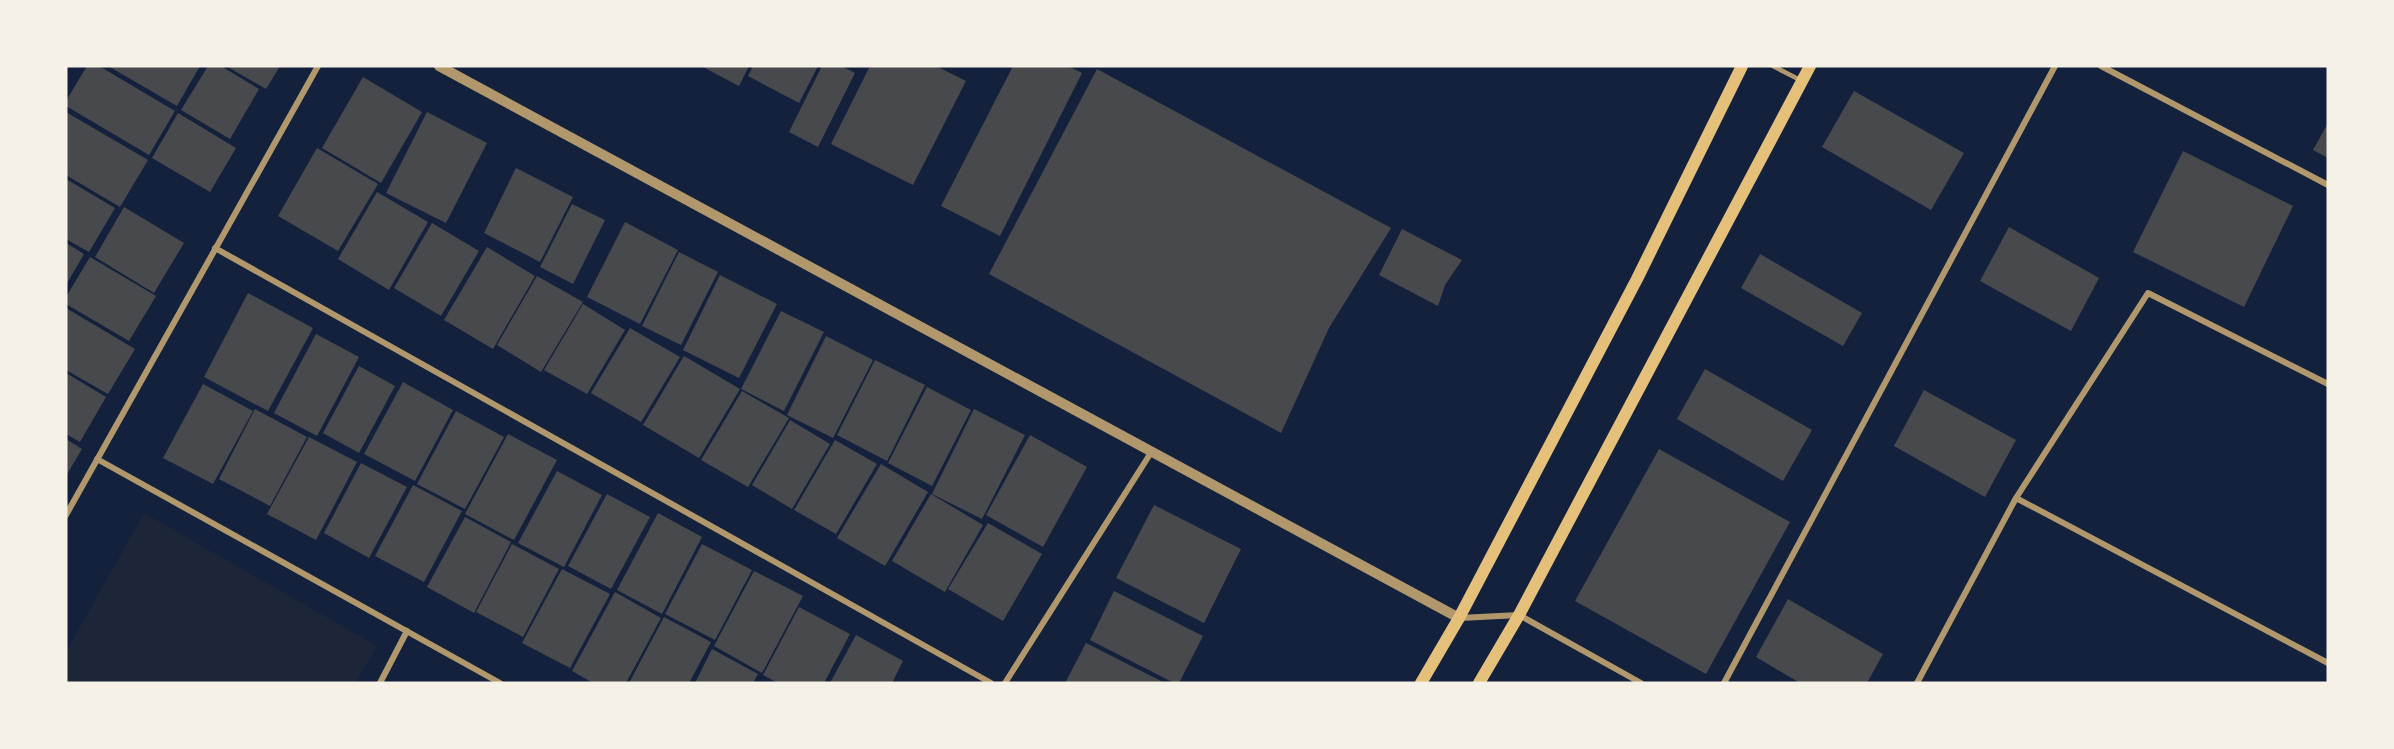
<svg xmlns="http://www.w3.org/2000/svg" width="2394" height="749" viewBox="0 0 2394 749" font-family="'Source Sans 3',sans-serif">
	<rect width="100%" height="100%" fill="#14213d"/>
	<!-- green -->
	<path fill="#1d2539" d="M 144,513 L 377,646 L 356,683 L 66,683 L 66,652 Z"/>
	<!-- building -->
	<path fill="#48494c" d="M 87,66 L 99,66 L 175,111 L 149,155 L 66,106 L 66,101 Z
		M 108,66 L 200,66 L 177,106 Z
		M 208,66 L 221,66 L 259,89 L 230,139 L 181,110 Z
		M 226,66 L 280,66 L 266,89 Z
		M 701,66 L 749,66 L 739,86 Z
		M 753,66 L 818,66 L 799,103 L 748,76 Z
		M 822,66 L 841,66 L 855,73 L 818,147 L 789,132 Z
		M 870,66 L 936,66 L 966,81 L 913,185 L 831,144 Z
		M 1013,66 L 1068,66 L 1082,73 L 1000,236 L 941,206 Z
		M 1097,69 L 1391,228 L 1329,328 L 1281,433 L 989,274 Z
		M 363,77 L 422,112 L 381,183 L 322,148 Z
		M 1854,91 L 1964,153 L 1931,210 L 1822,147 Z
		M 66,112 L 148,160 L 120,207 L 66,175 Z
		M 427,112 L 487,143 L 446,223 L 386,193 Z
		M 178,113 L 236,148 L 210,192 L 152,158 Z
		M 2328,123 L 2328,158 L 2313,150 Z
		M 317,148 L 378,184 L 338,251 L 278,216 Z
		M 2183,151 L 2293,206 L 2244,307 L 2133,252 Z
		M 516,168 L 573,197 L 540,262 L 484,233 Z
		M 66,179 L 115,208 L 89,252 L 66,239 Z
		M 377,192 L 428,222 L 389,290 L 338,259 Z
		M 572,204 L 605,220 L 573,284 L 540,267 Z
		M 124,207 L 184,243 L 154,293 L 95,257 Z
		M 625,222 L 678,250 L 640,324 L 587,297 Z
		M 432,223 L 479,251 L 441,316 L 394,288 Z
		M 2009,227 L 2099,278 L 2071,331 L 1980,281 Z
		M 1402,229 L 1462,260 L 1445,285 L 1438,306 L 1379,275 Z
		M 66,243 L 84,254 L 66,285 Z
		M 487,247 L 535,276 L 493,349 L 444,320 Z
		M 679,252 L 718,272 L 681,345 L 642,326 Z
		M 1760,254 L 1862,313 L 1843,346 L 1741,288 Z
		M 90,257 L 156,296 L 129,341 L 66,304 L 66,297 Z
		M 720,275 L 777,304 L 739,378 L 683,350 Z
		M 537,276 L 583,302 L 541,372 L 497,345 Z
		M 248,293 L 313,328 L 268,411 L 204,377 Z
		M 583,304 L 625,330 L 587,394 L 544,370 Z
		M 66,308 L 135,349 L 108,394 L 66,370 Z
		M 781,311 L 824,332 L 784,411 L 741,389 Z
		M 630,328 L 680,357 L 641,422 L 591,393 Z
		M 316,334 L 359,357 L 317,436 L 274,413 Z
		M 826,336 L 873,360 L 833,438 L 787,415 Z
		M 684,356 L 740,389 L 699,458 L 643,425 Z
		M 875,360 L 925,385 L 887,461 L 837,435 Z
		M 359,366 L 395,386 L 359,453 L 323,433 Z
		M 1705,369 L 1812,430 L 1783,481 L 1677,419 Z
		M 66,373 L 106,397 L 80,442 L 66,434 Z
		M 403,382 L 453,410 L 415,481 L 364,454 Z
		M 203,384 L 253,411 L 213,484 L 163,458 Z
		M 927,387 L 971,410 L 932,486 L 888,463 Z
		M 1924,390 L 2016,440 L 1985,497 L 1894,446 Z
		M 742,391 L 789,418 L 748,487 L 701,460 Z
		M 255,409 L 307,437 L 270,506 L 219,479 Z
		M 974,409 L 1025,435 L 982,519 L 932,494 Z
		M 456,411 L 504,437 L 465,509 L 417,484 Z
		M 790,420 L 830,444 L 792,509 L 752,485 Z
		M 508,434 L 557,460 L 514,540 L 465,514 Z
		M 1030,435 L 1087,467 L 1043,547 L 986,515 Z
		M 309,437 L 357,462 L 316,540 L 267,514 Z
		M 66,439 L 82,449 L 66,476 Z
		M 835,440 L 877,464 L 836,534 L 794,510 Z
		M 1659,449 L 1790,522 L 1706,674 L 1575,601 Z
		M 361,463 L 407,487 L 369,558 L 324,533 Z
		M 881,464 L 928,492 L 885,566 L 837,538 Z
		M 557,471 L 602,495 L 564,567 L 518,543 Z
		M 413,485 L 462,511 L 424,582 L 375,556 Z
		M 607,494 L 650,517 L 611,589 L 568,566 Z
		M 931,494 L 983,525 L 945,592 L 892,561 Z
		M 1154,505 L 1241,549 L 1204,623 L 1116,578 Z
		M 658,513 L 702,537 L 662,614 L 617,590 Z
		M 465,517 L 511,542 L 474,613 L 427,587 Z
		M 988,523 L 1042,554 L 1003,621 L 948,589 Z
		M 512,544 L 559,569 L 523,637 L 476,612 Z
		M 702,544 L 752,570 L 715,640 L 665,614 Z
		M 562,569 L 610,594 L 570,668 L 522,643 Z
		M 754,571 L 803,596 L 762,673 L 714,646 Z
		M 1114,591 L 1203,636 L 1179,683 L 1174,683 L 1090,640 Z
		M 615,592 L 661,618 L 626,683 L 593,683 L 572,671 Z
		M 1788,599 L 1883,654 L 1867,683 L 1800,683 L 1756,657 Z
		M 799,607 L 850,634 L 824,683 L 778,683 L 763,675 Z
		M 664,617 L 711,642 L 689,683 L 629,683 Z
		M 856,635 L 903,661 L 892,683 L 830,683 Z
		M 1086,643 L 1165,683 L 1065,683 Z
		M 712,649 L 758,674 L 753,683 L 695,683 Z"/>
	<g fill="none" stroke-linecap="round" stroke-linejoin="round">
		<!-- service -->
		<path stroke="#b1986c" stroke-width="4.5" d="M 1773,66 L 1800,80"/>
		<!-- minor -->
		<path stroke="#b1986c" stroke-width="6" d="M 2101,66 L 2328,185
			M 215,248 L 991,683
			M 97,459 L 500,683
			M 2016,498 L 2328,663
			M 66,515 L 318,66
			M 1460,618 L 1519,615 L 1641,683
			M 380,683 L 407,631
			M 1005,683 L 1152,451
			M 1724,683 L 2055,66
			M 1917,683 L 2016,498 L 2148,293 L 2328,384"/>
		<!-- tertiary -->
		<path stroke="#b1986c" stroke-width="10" d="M 439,66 L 1459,618"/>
		<!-- secondary -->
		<path stroke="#e5c07b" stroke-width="12" d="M 1421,683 L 1459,618 L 1637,279 L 1742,66
			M 1479,683 L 1519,615 L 1810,66"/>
	</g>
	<!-- border -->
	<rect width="2394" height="749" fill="none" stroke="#f6f1e7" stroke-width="135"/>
</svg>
